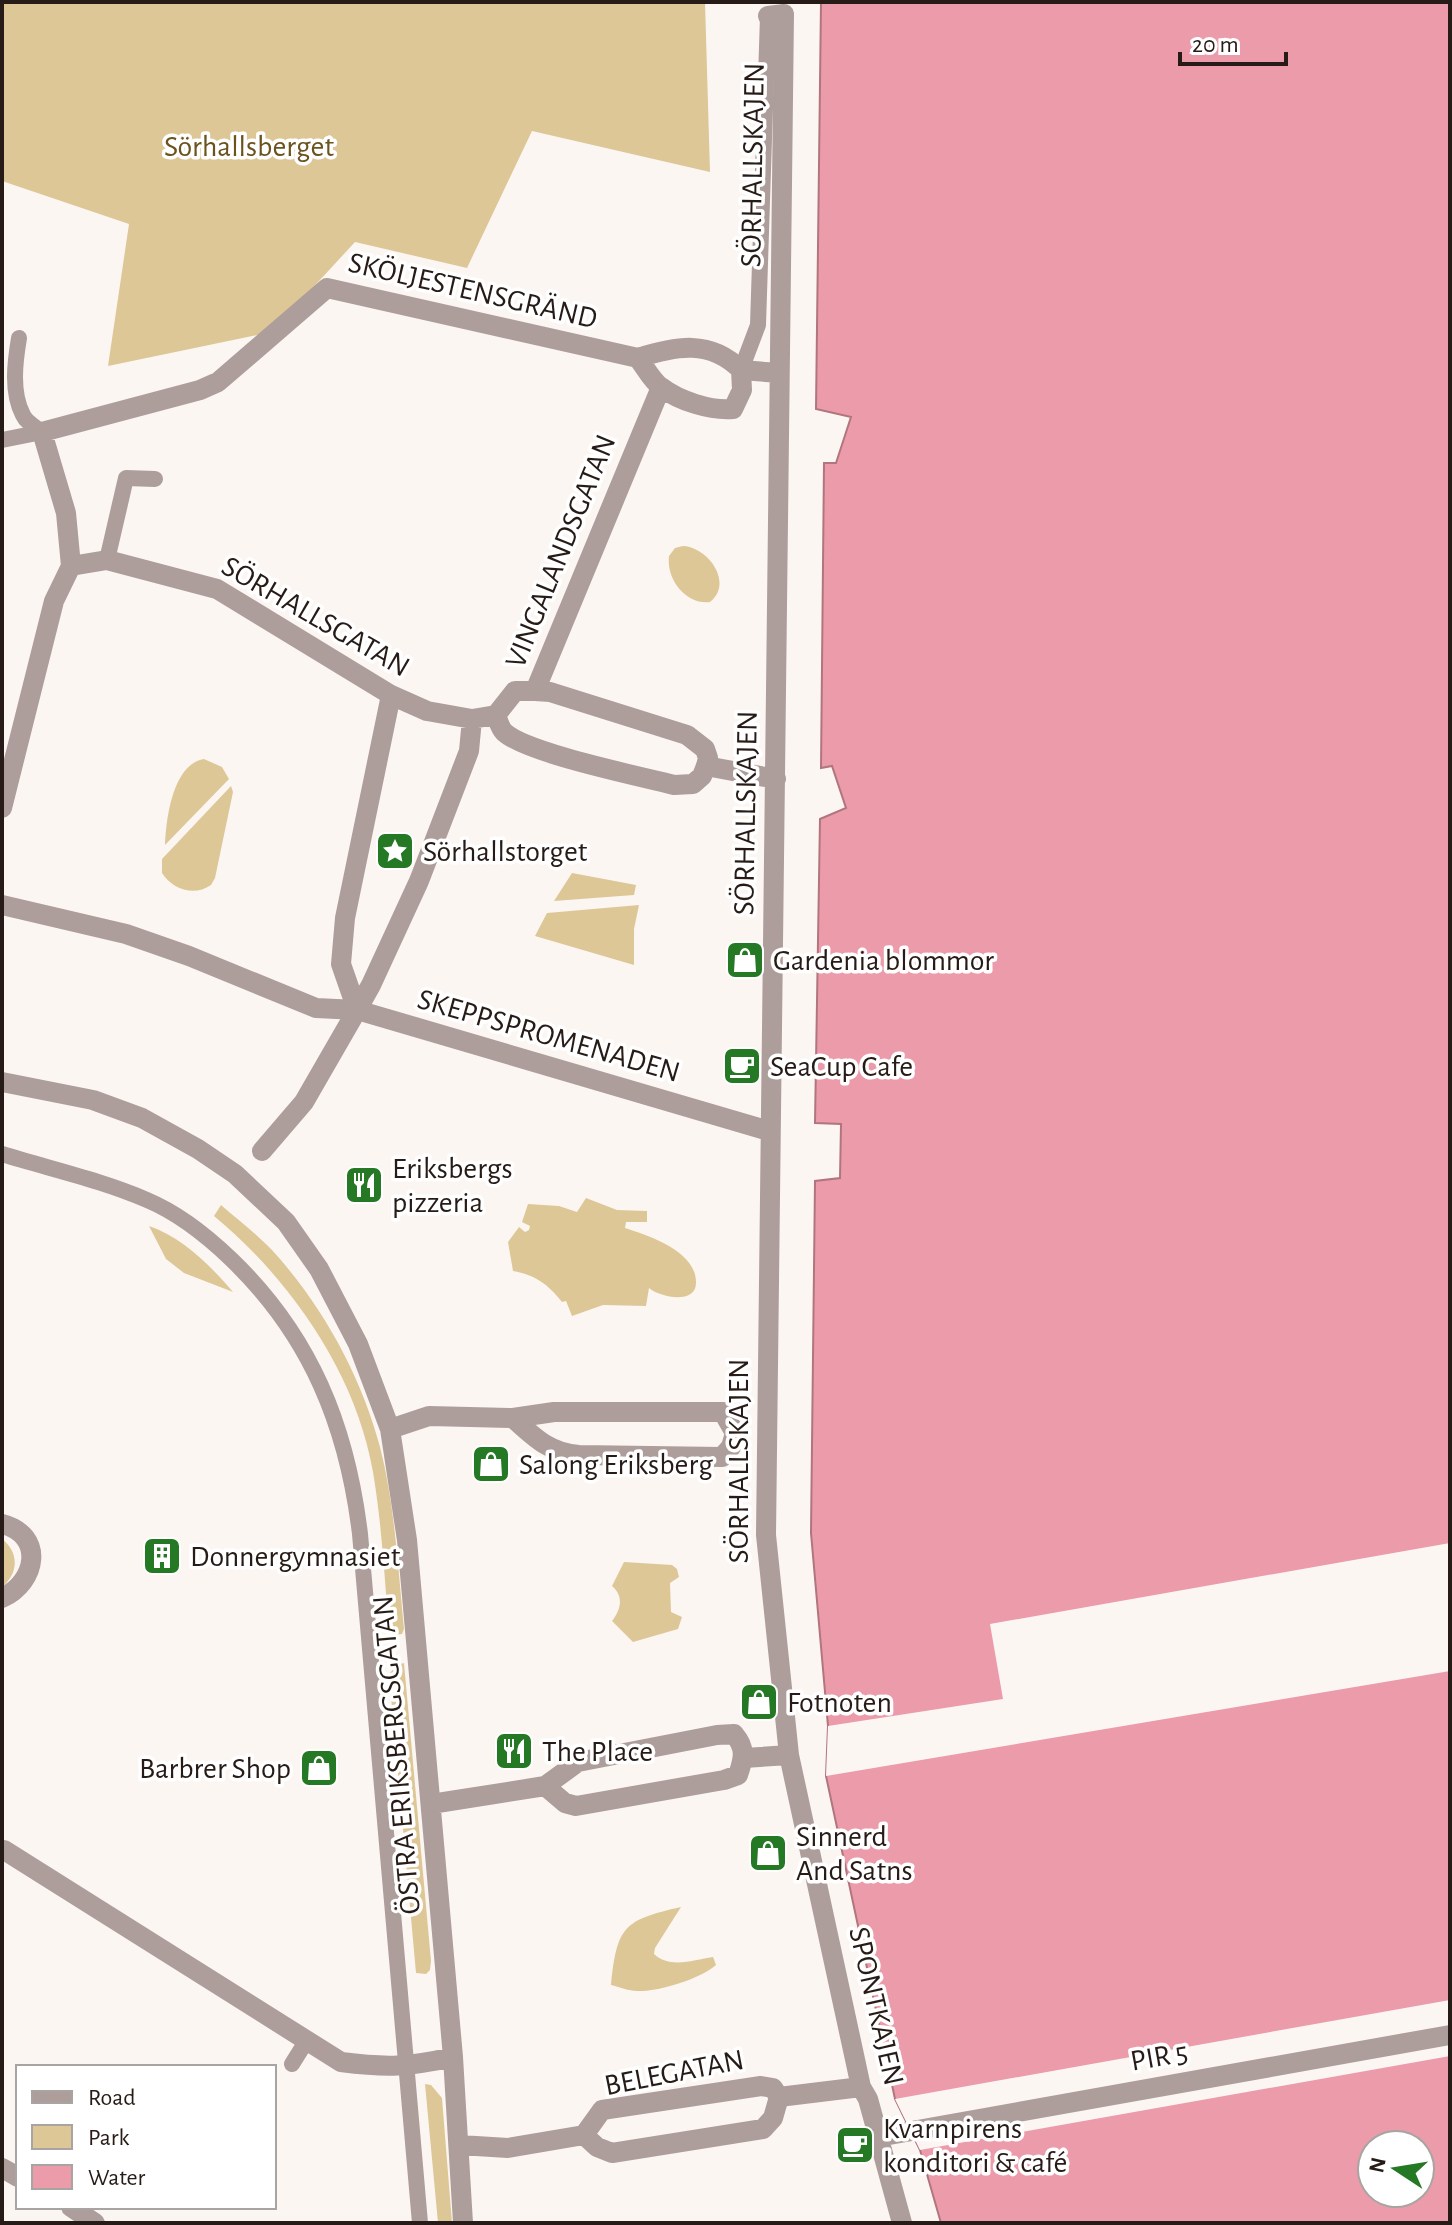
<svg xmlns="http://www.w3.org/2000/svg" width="1452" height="2225" viewBox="0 0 1452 2225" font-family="'Alegreya Sans',sans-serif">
	<rect width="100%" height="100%" fill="#fcf6f3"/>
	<!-- green -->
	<path fill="#dec797" d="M 2,2 L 705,2 L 710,172 L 532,131 L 467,268 L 355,242 L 272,332 L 108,366 L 129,224 L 2,181 Z
		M 683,546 C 708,547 734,583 710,602 C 686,605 666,579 669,556 L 675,548 Z
		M 204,759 L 222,767 L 229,779 L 165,845 C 166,818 173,764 204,759 Z
		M 231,786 L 233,792 L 215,878 L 211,885 C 194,897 172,889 162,873 L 162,859 Z
		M 572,873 L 636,885 L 634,895 L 554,901 Z
		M 639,905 L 634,929 L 634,965 L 535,936 L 547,913 Z
		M 586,1198 L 617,1210 L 647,1211 L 647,1222 L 626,1222 L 625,1228 C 647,1235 697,1251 696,1283 C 696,1305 659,1297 649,1288 L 646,1306 L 603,1305 L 572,1316 L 566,1301 L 562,1302 C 548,1284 535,1275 513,1271 L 508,1242 L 519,1227 L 525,1232 L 529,1230 L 530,1226 L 522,1222 L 528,1204 L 559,1206 L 577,1212 Z
		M 221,1205 C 238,1220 257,1234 272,1250 C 322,1305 361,1375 380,1447 C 395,1505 398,1569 404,1629 L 402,1634 L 389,1636 C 385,1581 382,1526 373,1472 C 356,1373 290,1279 214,1216 Z
		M 149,1226 C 182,1237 211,1266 233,1292 L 184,1273 L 166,1259 Z
		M 2,1539 C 19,1552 19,1573 2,1587 Z
		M 624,1562 L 672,1565 L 677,1569 L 679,1577 L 670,1583 L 671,1612 L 682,1617 L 678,1629 L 633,1642 L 612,1621 C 621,1610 624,1596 612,1586 Z
		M 404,1663 L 431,1961 L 430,1970 L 426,1974 L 416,1973 L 389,1674 L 397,1665 Z
		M 681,1907 L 655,1948 L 654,1954 C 670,1969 693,1960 713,1957 L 716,1965 C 700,1979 658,1992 637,1991 C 629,1991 619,1987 611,1985 C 617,1926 624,1920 681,1907 Z
		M 425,2084 L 431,2085 L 442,2098 L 452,2223 L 438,2223 Z"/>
	<!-- water -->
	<path fill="#ec9bab" stroke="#b1757e" stroke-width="2" fill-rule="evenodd" d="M 821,2 L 1450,2 L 1450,2223 L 941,2223 L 920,2150 L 895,2099 L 826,1776 L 828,1726 L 811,1533 L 815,1181 L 840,1178 L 841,1124 L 815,1123 L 820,819 L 846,808 L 832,766 L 821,768 L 824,463 L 836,463 L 851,417 L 816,409 ZM 1372,2145 L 1420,2145 L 1420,2193 L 1372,2193 Z"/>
	<!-- pier -->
	<path fill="#fcf6f3" d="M 1450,1543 L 1450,1671 L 826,1776 L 828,1726 L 1003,1699 L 990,1624 Z
		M 1450,2000 L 1450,2056 L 920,2150 L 895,2099 Z"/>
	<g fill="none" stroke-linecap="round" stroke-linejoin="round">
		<!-- service -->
		<path stroke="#ad9e9c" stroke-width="16" d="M 19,338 C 15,362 11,392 23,415 C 26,422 35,427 42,432
			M 741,370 L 758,325 L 768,16
			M 2,440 L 42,432
			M 107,560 L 126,478 L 155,479
			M 2,1154 C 50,1169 101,1180 147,1200 C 178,1213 207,1236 231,1259 C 311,1336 347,1426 360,1534 L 420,2223
			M 292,2064 L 307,2040"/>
		<!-- pedestrian -->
		<path stroke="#ad9e9c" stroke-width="20" d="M 768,16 L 784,14 L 766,1535 L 789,1755 L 861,2087 L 868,2099 L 902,2223
			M 741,370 L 779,373
			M 706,766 L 776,779
			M 2,905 L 126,934 L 189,956 L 316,1008 L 357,1010 L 769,1131
			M 262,1151 L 304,1102 L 357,1010
			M 744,1758 L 789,1755
			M 779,2097 L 861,2087
			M 878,2137 L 1450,2035"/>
		<!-- minor -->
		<path stroke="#ad9e9c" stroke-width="20" d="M 71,566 L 66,513 L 42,432 L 200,390 L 218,382 L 327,288 L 638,358 C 676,346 710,339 741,370 L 742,390 L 733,409 C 711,411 679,401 661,387 C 652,381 645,367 638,358
			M 71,566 L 107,560 L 217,589 L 391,695 L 427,711 L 472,719 L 496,715
			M 496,715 C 498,720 500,728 504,732 C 526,753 639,776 674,785 L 693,784 L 702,776 L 706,766 L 708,758 L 705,749 L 687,735 L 550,692 L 535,691
			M 496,715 L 515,691 L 535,691 L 661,387
			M 2,808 L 54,601 L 71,566
			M 357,1010 L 341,964 L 345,918 L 391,695
			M 357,1010 L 371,985 L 419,881 L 469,751 L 472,719
			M 2,1082 L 93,1100 L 142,1118 L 198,1149 L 235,1174 L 286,1222 L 319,1269 L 358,1344 L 390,1429 L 407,1540 L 453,2057 L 463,2223
			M 390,1429 L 429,1416 L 513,1418 L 554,1412 L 723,1412 L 735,1433 L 731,1447 L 722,1457 L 579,1455 C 550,1453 535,1438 513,1418
			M 2,1524 C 45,1535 37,1582 2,1598
			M 431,1804 L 545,1786 L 578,1762 L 717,1735 L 734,1734 C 746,1748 744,1758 738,1775 L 724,1780 L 576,1806 L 565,1803 L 545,1786
			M 4,1850 L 341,2062 C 388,2068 408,2067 453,2057
			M 460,2145 L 508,2148 L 584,2135 L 602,2110 L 761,2086 L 773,2088 L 779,2097 L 773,2118 L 763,2129 L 612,2153 L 597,2147 L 584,2135
			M 2,2168 L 18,2177
			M 71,2207 L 95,2223"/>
	</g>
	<!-- icons -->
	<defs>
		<g id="sight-square" transform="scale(2)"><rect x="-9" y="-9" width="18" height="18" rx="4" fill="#257925" stroke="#fff"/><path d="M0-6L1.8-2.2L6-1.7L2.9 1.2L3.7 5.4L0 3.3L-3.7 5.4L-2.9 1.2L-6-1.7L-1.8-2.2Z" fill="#fff"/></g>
		<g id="shop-square" transform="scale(2)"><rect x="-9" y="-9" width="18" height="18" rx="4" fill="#257925" stroke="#fff"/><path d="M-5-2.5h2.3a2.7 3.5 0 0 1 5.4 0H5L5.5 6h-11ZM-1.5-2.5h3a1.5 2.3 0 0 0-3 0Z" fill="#fff"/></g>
		<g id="cafe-square" transform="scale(2)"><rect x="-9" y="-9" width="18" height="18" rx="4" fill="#257925" stroke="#fff"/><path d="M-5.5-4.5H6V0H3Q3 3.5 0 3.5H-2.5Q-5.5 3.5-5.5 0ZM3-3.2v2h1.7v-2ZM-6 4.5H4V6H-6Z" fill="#fff"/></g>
		<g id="restaurant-square" transform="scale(2)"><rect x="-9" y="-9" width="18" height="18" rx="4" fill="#257925" stroke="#fff"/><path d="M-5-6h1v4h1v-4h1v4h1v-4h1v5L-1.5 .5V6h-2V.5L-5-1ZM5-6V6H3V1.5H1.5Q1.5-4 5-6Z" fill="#fff"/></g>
		<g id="building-square" transform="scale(2)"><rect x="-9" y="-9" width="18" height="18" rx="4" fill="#257925" stroke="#fff"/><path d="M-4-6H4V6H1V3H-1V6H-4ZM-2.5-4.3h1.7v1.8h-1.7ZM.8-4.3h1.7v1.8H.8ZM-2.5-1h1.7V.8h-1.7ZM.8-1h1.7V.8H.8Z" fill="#fff"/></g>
	</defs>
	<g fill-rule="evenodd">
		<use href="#sight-square" x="395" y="851"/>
		<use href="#shop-square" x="745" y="960"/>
		<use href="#cafe-square" x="742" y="1066"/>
		<use href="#restaurant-square" x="364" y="1185"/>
		<use href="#shop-square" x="491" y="1464"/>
		<use href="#building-square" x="162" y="1556"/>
		<use href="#shop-square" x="759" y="1702"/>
		<use href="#restaurant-square" x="514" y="1751"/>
		<use href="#shop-square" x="319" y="1768"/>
		<use href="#shop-square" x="768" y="1853"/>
		<use href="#cafe-square" x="855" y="2145"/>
	</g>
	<g text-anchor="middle" stroke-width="7" stroke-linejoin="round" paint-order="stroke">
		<!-- park labels -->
		<g font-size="30" fill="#6b531e" stroke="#fff">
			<text x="249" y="156">Sörhallsberget</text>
		</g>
		<!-- street labels -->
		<g font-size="30" fill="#261b16" stroke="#fff">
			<text transform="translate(752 165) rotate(-89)" y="10">SÖRHALLSKAJEN</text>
			<text transform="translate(473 290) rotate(13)" y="10">SKÖLJESTENSGRÄND</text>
			<text transform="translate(560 551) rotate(-68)" y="10">VINGALANDSGATAN</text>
			<text transform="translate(316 616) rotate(30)" y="10">SÖRHALLSGATAN</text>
			<text transform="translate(745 813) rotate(-89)" y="10">SÖRHALLSKAJEN</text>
			<text transform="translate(549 1035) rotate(16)" y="10">SKEPPSPROMENADEN</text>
			<text transform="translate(738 1461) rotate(-90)" y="10">SÖRHALLSKAJEN</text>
			<text transform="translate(396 1755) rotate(-95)" y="10">ÖSTRA ERIKSBERGSGATAN</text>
			<text transform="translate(877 2006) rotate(77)" y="10">SPONTKAJEN</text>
			<text transform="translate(1159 2056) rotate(-10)" y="10">PIR 5</text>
			<text transform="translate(674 2072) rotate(-11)" y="10">BELEGATAN</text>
		</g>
		<!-- poi labels -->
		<g font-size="30" fill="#261b16" stroke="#fff" text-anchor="start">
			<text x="423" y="861">Sörhallstorget</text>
			<text x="773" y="970">Gardenia blommor</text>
			<text x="770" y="1076">SeaCup Cafe</text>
			<text x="392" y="1178">Eriksbergs<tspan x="392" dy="34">pizzeria</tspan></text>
			<text x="519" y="1474">Salong Eriksberg</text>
			<text x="190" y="1566">Donnergymnasiet</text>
			<text x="787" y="1712">Fotnoten</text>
			<text x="542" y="1761">The Place</text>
			<text x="291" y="1778" text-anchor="end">Barbrer Shop</text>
			<text x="796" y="1846">Sinnerd<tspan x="796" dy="34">And Satns</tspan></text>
			<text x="883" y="2138">Kvarnpirens<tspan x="883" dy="34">konditori &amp; café</tspan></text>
		</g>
	</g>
	<!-- border -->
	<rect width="1452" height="2225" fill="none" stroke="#261b16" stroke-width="8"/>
	<!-- legend -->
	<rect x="16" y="2065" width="260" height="144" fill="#ffffff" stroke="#a8a4a2" stroke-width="2"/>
	<rect x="32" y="2091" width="40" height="12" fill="#ad9e9c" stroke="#a8a4a2" stroke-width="2"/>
	<text x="88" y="2105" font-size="24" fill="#261b16">Road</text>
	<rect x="32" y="2125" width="40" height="24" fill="#dec797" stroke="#a8a4a2" stroke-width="2"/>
	<text x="88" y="2145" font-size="24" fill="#261b16">Park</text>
	<rect x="32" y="2165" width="40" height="24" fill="#ec9bab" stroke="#a8a4a2" stroke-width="2"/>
	<text x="88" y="2185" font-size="24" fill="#261b16">Water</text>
	<!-- north arrow -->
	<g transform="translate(1396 2169) rotate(282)"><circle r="38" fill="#ffffff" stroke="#a8a4a2" stroke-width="2"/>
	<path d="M0-6L14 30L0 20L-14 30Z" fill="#257925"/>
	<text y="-12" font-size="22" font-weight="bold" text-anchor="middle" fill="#261b16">N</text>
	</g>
	<!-- scale -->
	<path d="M1180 52v12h106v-12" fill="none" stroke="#261b16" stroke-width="4"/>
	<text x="1192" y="52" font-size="24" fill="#261b16" stroke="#ffffff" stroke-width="6" paint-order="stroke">20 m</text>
</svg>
